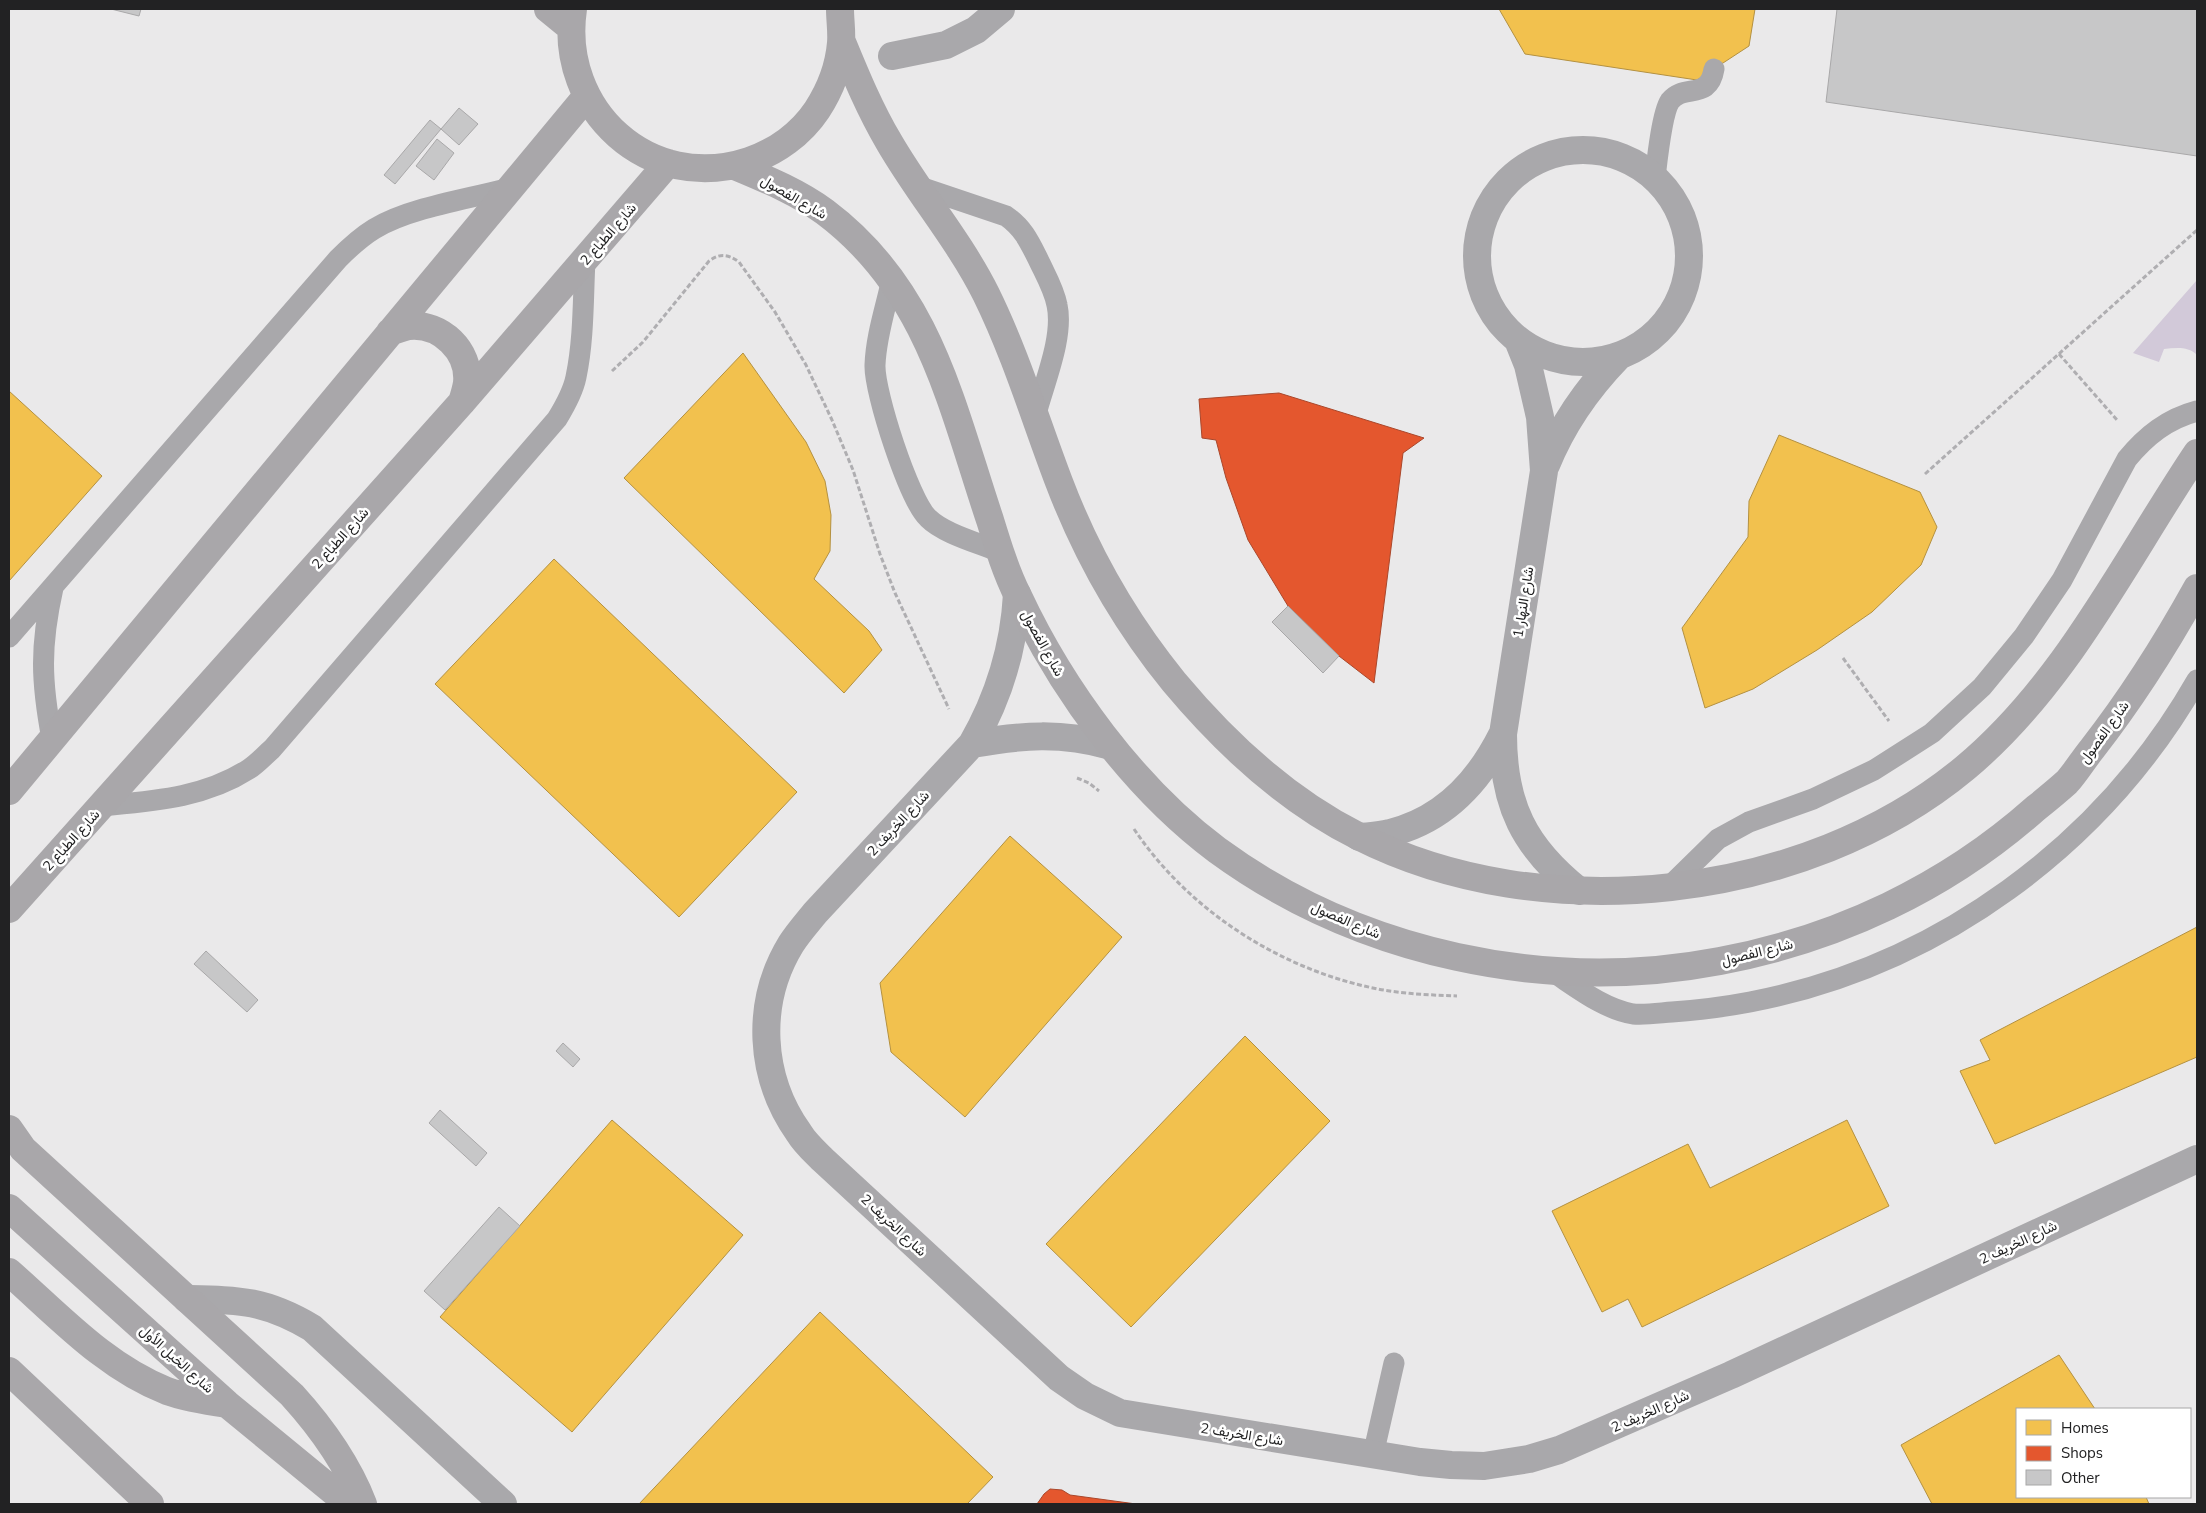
<svg xmlns="http://www.w3.org/2000/svg" width="2206" height="1513" viewBox="0 0 2206 1513" font-family="'Nunito Sans',Vazirmatn,sans-serif">
	<rect width="100%" height="100%" fill="#eae9ea"/>
	<!-- green -->
	<path fill="#d2c9d9" d="M 2197,280 L 2197,355 C 2188,346 2176,348 2164,349 L 2159,362 L 2133,353 Z"/>
	<!-- homes -->
	<path fill="#f2c14e" stroke="#b49141" d="M 1499,9 L 1755,9 L 1749,46 L 1697,80 L 1525,54 Z
		M 743,353 L 806,442 L 825,481 L 831,515 L 830,551 L 814,579 L 869,631 L 882,650 L 844,693 L 624,478 Z
		M 9,391 L 102,476 L 9,581 Z
		M 1779,435 L 1920,492 L 1937,527 L 1921,565 L 1872,612 L 1817,650 L 1753,689 L 1705,708 L 1682,628 L 1748,537 L 1749,501 Z
		M 554,559 L 797,792 L 679,917 L 435,684 Z
		M 1010,836 L 1122,937 L 965,1117 L 891,1052 L 880,983 Z
		M 2197,927 L 2197,1057 L 1995,1144 L 1960,1071 L 1990,1060 L 1980,1040 Z
		M 1245,1036 L 1330,1121 L 1131,1327 L 1046,1244 Z
		M 612,1120 L 743,1235 L 572,1432 L 440,1317 Z
		M 1847,1120 L 1889,1206 L 1642,1327 L 1628,1299 L 1602,1312 L 1552,1211 L 1688,1144 L 1710,1188 Z
		M 820,1312 L 993,1477 L 967,1504 L 639,1504 Z
		M 2059,1355 L 2095,1409 L 2017,1409 L 2017,1497 L 2146,1497 L 2149,1504 L 1932,1504 L 1901,1445 Z"/>
	<!-- shops -->
	<path fill="#e4572e" stroke="#aa472b" d="M 1279,393 L 1424,438 L 1403,453 L 1374,683 L 1339,656 L 1288,606 L 1248,540 L 1226,478 L 1216,440 L 1202,438 L 1199,399 Z
		M 1050,1489 L 1062,1490 L 1070,1495 L 1136,1504 L 1037,1504 L 1044,1494 Z"/>
	<!-- building -->
	<path fill="#c7c7c8" stroke="#a9a8a9" d="M 111,9 L 141,9 L 139,16 Z
		M 1837,9 L 2197,9 L 2197,156 L 1826,102 Z
		M 459,108 L 478,124 L 459,145 L 441,129 Z
		M 430,120 L 441,129 L 395,184 L 384,175 Z
		M 437,139 L 454,153 L 434,180 L 416,166 Z
		M 1288,606 L 1339,656 L 1323,673 L 1272,622 Z
		M 206,951 L 258,1000 L 247,1012 L 194,964 Z
		M 563,1043 L 580,1059 L 573,1067 L 556,1051 Z
		M 440,1110 L 487,1153 L 476,1166 L 429,1123 Z
		M 499,1207 L 520,1226 L 445,1310 L 424,1291 Z"/>
	<g fill="none" stroke-linecap="round" stroke-linejoin="round">
		<!-- path -->
		<path stroke="#afaeb1" stroke-width="3" stroke-dasharray="5 2.5" stroke-linecap="butt" d="M 2059,354 L 2118,421
			M 612,371 L 643,342 L 709,261 C 720,253 728,254 739,262 L 775,312 L 806,365 L 832,420 L 853,470 L 880,554 L 895,593 L 949,709
			M 1925,474 L 2197,230
			M 1843,658 L 1889,721
			M 1077,778 L 1089,783 L 1099,791
			M 1134,829 C 1189,911 1281,970 1378,989 C 1404,994 1431,995 1457,996"/>
		<!-- lane -->
		<path stroke="#a9a8ab" stroke-width="21" d="M 1655,178 C 1657,161 1662,113 1670,101 C 1684,83 1709,101 1714,69
			M 917,186 L 1006,216 C 1023,228 1029,241 1038,259 C 1045,274 1054,289 1057,305 C 1064,337 1044,383 1036,414
			M 892,279 C 886,307 876,336 875,365 C 874,392 909,500 928,518 C 944,534 979,543 1000,552
			M 9,637 L 338,259 C 349,248 361,237 374,229 C 408,208 471,198 511,188
			M 52,739 C 41,681 40,646 53,588
			M 101,806 C 153,801 204,798 249,769 C 257,764 264,756 272,749 L 557,419 C 565,406 573,392 576,377 C 584,339 583,298 585,260
			M 1668,888 L 1718,839 L 1749,822 L 1813,799 L 1874,770 L 1932,733 L 1982,687 L 2024,636 L 2062,580 L 2127,459 C 2146,436 2167,419 2197,411
			M 1550,970 C 1575,986 1603,1009 1633,1014 C 1646,1015 1659,1013 1672,1012 C 1699,1010 1724,1007 1750,1002 C 1938,966 2102,846 2197,680
			M 1373,1455 L 1394,1363"/>
		<!-- street -->
		<path stroke="#a9a8ab" stroke-width="28" d="M 892,56 L 946,45 L 976,30 L 1001,9
			M1477 256a106 106 0 1 1 212 0a106 106 0 1 1-212 0Z
			M 1518,340 L 1528,365 L 1540,417 L 1544,471 L 1503,734 C 1503,805 1524,847 1579,891
			M 1546,465 C 1563,423 1587,389 1618,357
			M 1017,594 C 1014,649 999,697 972,744 L 815,913 C 807,923 798,933 791,944 C 755,1003 759,1077 799,1133 C 805,1143 814,1151 822,1159 L 1059,1378 L 1085,1396 L 1120,1413 L 1420,1462 L 1451,1465 L 1484,1466 L 1529,1459 L 1559,1450 L 1731,1375 L 2197,1159
			M 972,744 C 1022,735 1061,732 1111,746
			M 1359,837 C 1369,836 1380,836 1390,833 C 1443,820 1478,783 1502,735
			M 187,1299 C 239,1300 265,1300 312,1328 L 503,1504"/>
		<!-- secondary -->
		<path stroke="#a9a7aa" stroke-width="28" d="M 548,9 L 570,27
			M 573,9 C 558,110 649,194 749,161 C 776,152 801,134 817,110 C 830,90 839,67 841,43 C 842,32 840,20 840,9
			M 842,42 C 856,76 870,110 889,142 C 919,194 959,240 986,294 C 1016,355 1035,419 1059,482 C 1086,553 1126,623 1174,682 C 1225,743 1286,800 1358,836 C 1543,930 1805,901 1965,768 C 2066,684 2125,560 2197,453
			M 735,166 C 766,179 798,192 825,212 C 929,290 951,404 990,520 C 998,546 1006,572 1018,596 C 1062,690 1134,788 1217,850 C 1359,954 1547,994 1720,961 C 1837,939 1946,888 2036,808 C 2046,800 2057,791 2067,782 C 2076,772 2083,760 2092,749 C 2131,699 2166,644 2197,588
			M 390,332 C 396,330 403,327 409,326 C 441,323 470,351 467,383 C 466,389 464,396 462,402
			M 9,791 L 586,97
			M 9,909 L 462,402 L 668,163
			M 9,1129 L 23,1149 L 292,1395 C 322,1428 347,1463 363,1504
			M 9,1208 L 227,1404 L 349,1504
			M 9,1272 C 58,1315 105,1367 167,1391 C 187,1398 207,1401 227,1404
			M 9,1371 L 150,1504"/>
	</g>
	<g text-anchor="middle" stroke-width="5" stroke-linejoin="round" paint-order="stroke">
		<!-- street labels -->
		<g font-size="14" fill="#222223" stroke="#fff">
			<text transform="translate(794 197) rotate(30)" y="5">شارع الفصول</text>
			<text transform="translate(608 234) rotate(-49)" y="5">شارع الطباع 2</text>
			<text transform="translate(340 538) rotate(-48)" y="5">شارع الطباع 2</text>
			<text transform="translate(1523 602) rotate(-81)" y="5">شارع النهار 1</text>
			<text transform="translate(1043 643) rotate(61)" y="5">شارع الفصول</text>
			<text transform="translate(2104 732) rotate(-54)" y="5">شارع الفصول</text>
			<text transform="translate(898 823) rotate(-47)" y="5">شارع الخريف 2</text>
			<text transform="translate(71 840) rotate(-48)" y="5">شارع الطباع 2</text>
			<text transform="translate(1346 920) rotate(23)" y="5">شارع الفصول</text>
			<text transform="translate(1757 952) rotate(-14)" y="5">شارع الفصول</text>
			<text transform="translate(894 1225) rotate(43)" y="5">شارع الخريف 2</text>
			<text transform="translate(2018 1242) rotate(-25)" y="5">شارع الخريف 2</text>
			<text transform="translate(177 1359) rotate(42)" y="5">شارع الخيل الأول</text>
			<text transform="translate(1650 1411) rotate(-24)" y="5">شارع الخريف 2</text>
			<text transform="translate(1242 1434) rotate(9)" y="5">شارع الخريف 2</text>
		</g>
	</g>
	<!-- border -->
	<rect width="2206" height="1513" fill="none" stroke="#222223" stroke-width="20"/>
	<!-- legend -->
	<rect x="2016" y="1408" width="175" height="90" fill="#ffffff" stroke="#a7a7a7"/>
	<rect x="2026" y="1420" width="25" height="15" fill="#f2c14e" stroke="#a7a7a7"/>
	<text x="2061" y="1433" font-size="15" fill="#222223">Homes</text>
	<rect x="2026" y="1446" width="25" height="15" fill="#e4572e" stroke="#a7a7a7"/>
	<text x="2061" y="1458" font-size="15" fill="#222223">Shops</text>
	<rect x="2026" y="1470" width="25" height="15" fill="#c7c7c8" stroke="#a7a7a7"/>
	<text x="2061" y="1483" font-size="15" fill="#222223">Other</text>
</svg>
